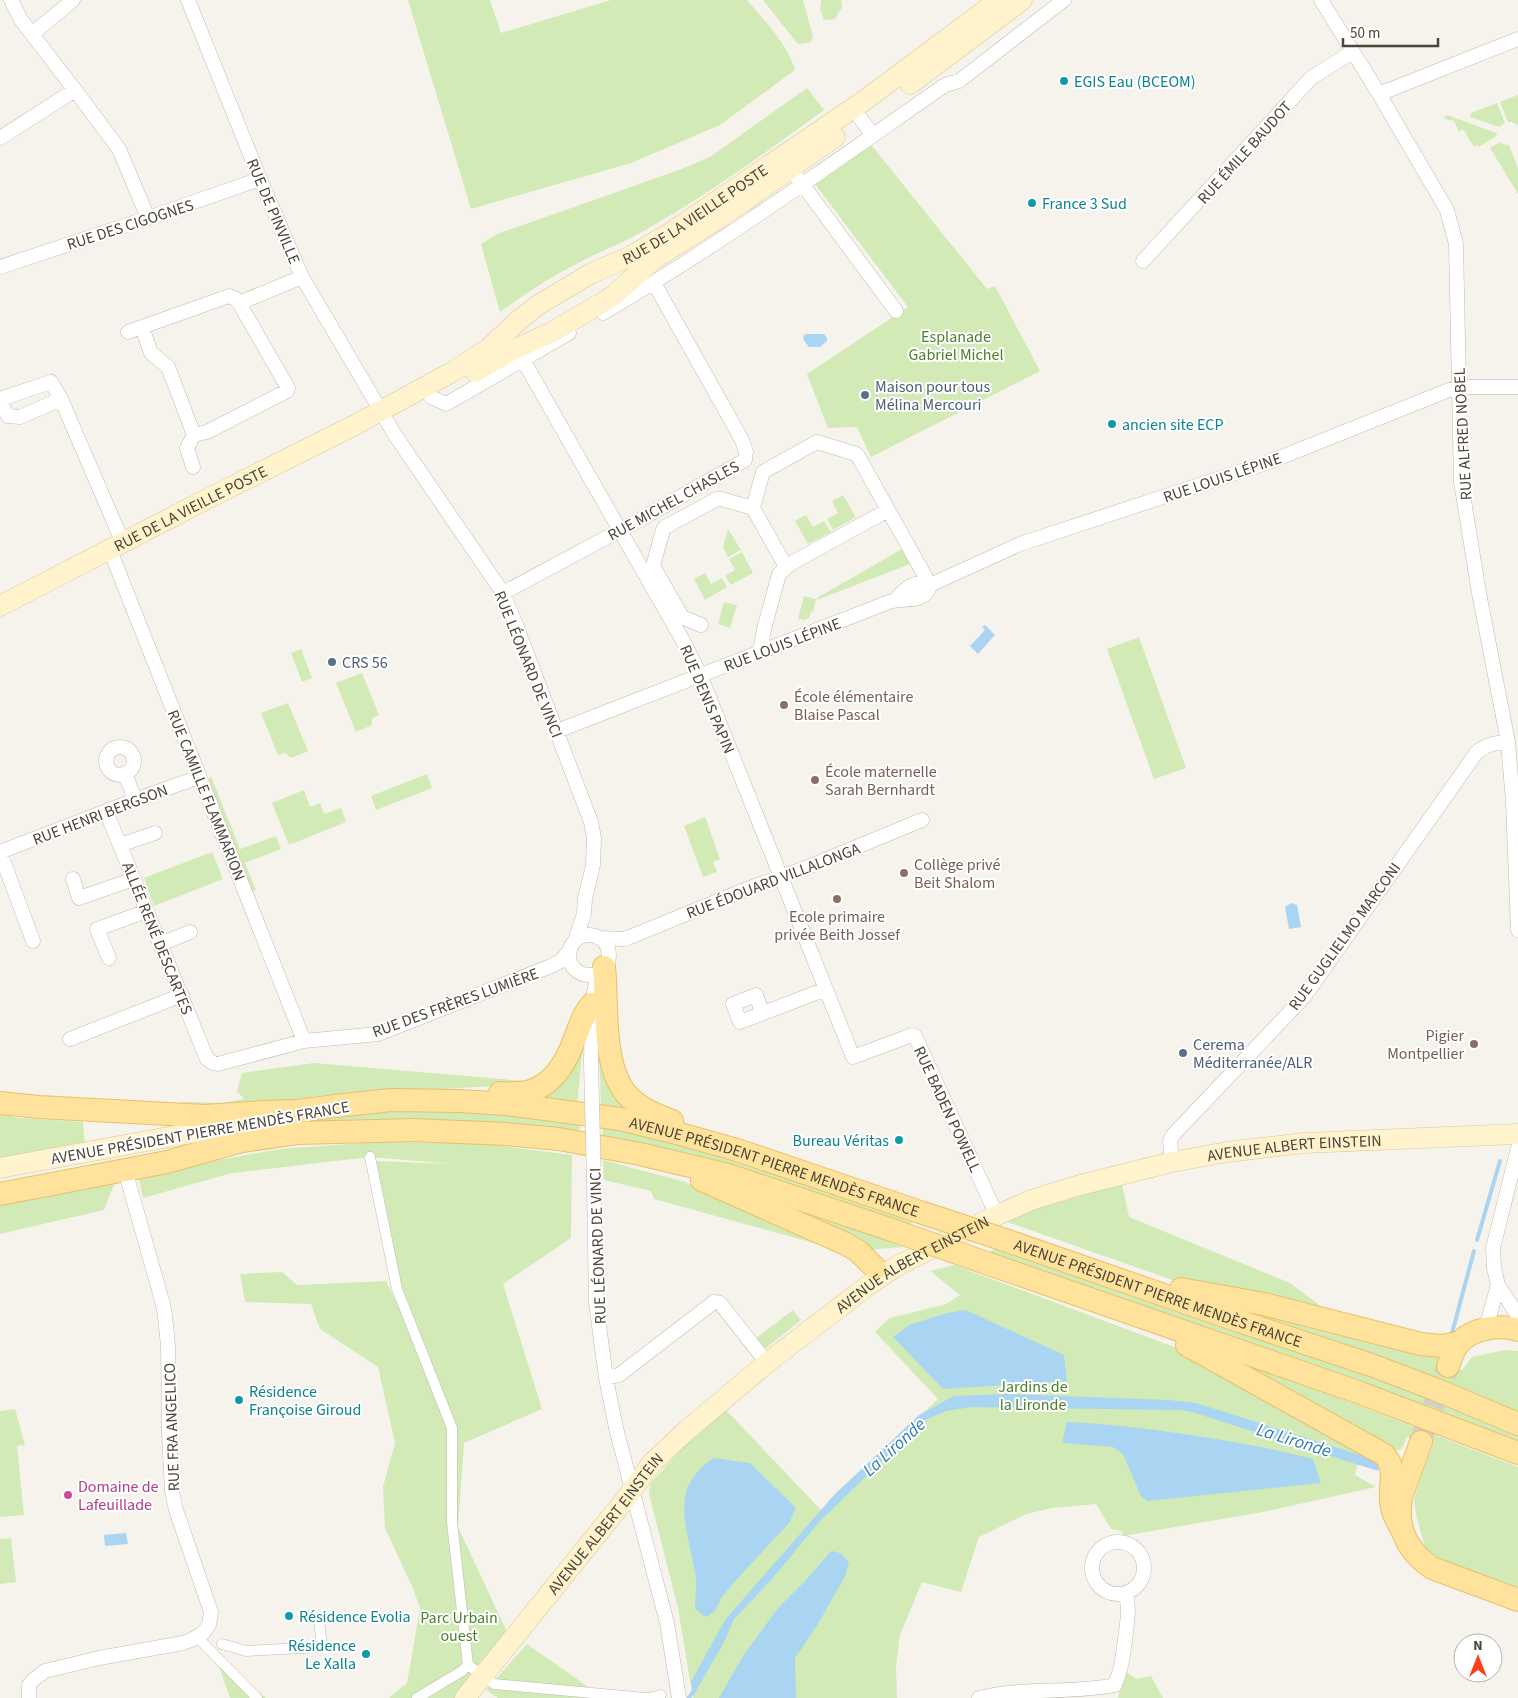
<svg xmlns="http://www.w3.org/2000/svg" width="1518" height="1698" viewBox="0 0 1518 1698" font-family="'Source Sans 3',sans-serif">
	<rect width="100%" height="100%" fill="#f6f3ec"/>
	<!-- green -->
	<path fill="#d2eab5" d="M 408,0 L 490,0 L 501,33 L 611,0 L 747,0 C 765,21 787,43 795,70 L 720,125 L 631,163 L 471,209 Z
		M 763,0 L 803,0 L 813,37 L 811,42 L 800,44 L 797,43 Z
		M 821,0 L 841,0 L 842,7 L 835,19 L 824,20 L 820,9 Z
		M 807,88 L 824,110 C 765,153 706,196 642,232 C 623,243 603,250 584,260 C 554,275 527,292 500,312 L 481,244 L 497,234 L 679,170 L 710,157 Z
		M 1518,95 L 1518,125 L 1517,125 L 1511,122 L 1508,122 L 1500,102 Z
		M 1497,103 L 1505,123 L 1499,127 L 1470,117 L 1471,113 Z
		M 1447,115 L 1496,133 L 1497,136 L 1478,147 L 1477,145 L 1474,147 L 1463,129 L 1459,132 L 1454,121 L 1445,119 L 1444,117 Z
		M 869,142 L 987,289 L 995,286 L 1040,371 L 871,457 L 857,427 L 828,428 L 807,374 L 908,307 L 812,180 Z
		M 1500,142 L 1502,144 L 1509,145 L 1518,168 L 1518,194 L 1490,148 Z
		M 843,495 L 856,517 L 833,530 L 827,519 L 838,513 L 832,501 Z
		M 806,515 L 813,527 L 824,521 L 831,532 L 808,544 L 795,521 Z
		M 728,529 L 741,550 L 728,557 L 723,547 Z
		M 902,549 L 910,564 L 817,600 L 817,598 L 822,595 Z
		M 742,552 L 753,573 L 731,585 L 725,576 L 735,570 L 729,559 Z
		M 705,573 L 711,584 L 722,578 L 727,587 L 705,600 L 694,579 Z
		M 804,596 L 816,599 L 813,612 L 811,611 L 809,618 L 804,620 L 798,619 Z
		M 724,602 L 737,605 L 730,628 L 718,624 Z
		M 1139,637 L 1186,768 L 1154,779 L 1107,649 Z
		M 301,649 L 312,678 L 302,682 L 291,653 Z
		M 362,673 L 379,715 L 372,718 L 372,725 L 356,732 L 336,683 Z
		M 288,703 L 308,751 L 291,758 L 285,753 L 278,755 L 261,713 Z
		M 427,774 L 432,788 L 376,810 L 371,796 Z
		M 211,776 L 240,849 L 276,836 L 281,849 L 245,863 L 256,890 L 252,891 L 208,781 Z
		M 304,790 L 310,807 L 320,803 L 324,814 L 341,808 L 346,822 L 289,845 L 272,803 Z
		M 705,817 L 720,859 L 713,862 L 717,872 L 703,877 L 684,826 Z
		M 212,852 L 223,879 L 154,906 L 144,878 Z
		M 598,1017 L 645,1117 L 601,1108 Z
		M 584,1034 L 577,1106 L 535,1099 Z
		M 314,1063 L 524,1081 L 514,1085 L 317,1096 L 250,1107 L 163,1107 L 182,1102 L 222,1103 L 244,1099 L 237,1091 L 242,1073 Z
		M 457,1107 L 580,1121 L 579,1135 L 263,1130 L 262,1126 L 390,1109 Z
		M 0,1114 L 19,1118 L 83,1122 L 85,1146 L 0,1161 Z
		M 602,1123 L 659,1135 L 917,1219 L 905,1228 L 603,1139 Z
		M 377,1142 L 480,1143 L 572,1155 L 571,1238 L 503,1284 L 542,1409 L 464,1443 L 458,1527 L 508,1634 L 456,1698 L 389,1698 L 407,1683 L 420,1608 L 412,1586 L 385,1528 L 383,1487 L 395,1443 L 378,1367 L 320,1329 L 311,1304 L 245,1302 L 240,1274 L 282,1272 L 297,1285 L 386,1281 L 456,1426 L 400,1289 L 375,1161 L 453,1164 L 370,1157 L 232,1173 L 143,1198 L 139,1179 L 142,1174 L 280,1149 Z
		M 603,1160 L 685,1182 L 734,1201 L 846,1252 L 654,1199 L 651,1191 L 604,1180 Z
		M 115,1182 L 104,1210 L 0,1234 L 0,1201 Z
		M 1122,1184 L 1129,1217 L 1290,1283 L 1330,1313 L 1178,1282 L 999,1219 Z
		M 758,1199 L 800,1205 L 903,1247 L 866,1250 Z
		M 1001,1245 L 1308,1352 L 1518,1431 L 1518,1444 L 985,1255 Z
		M 954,1265 L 1182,1350 L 1366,1452 L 1357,1466 L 1355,1475 L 1376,1487 L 1263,1512 L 1123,1536 L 1122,1531 L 1111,1529 L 1096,1504 L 1052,1508 L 1026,1514 L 979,1537 L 961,1592 L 922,1582 L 900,1635 L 896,1667 L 897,1698 L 693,1698 L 678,1608 L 650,1498 L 649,1490 L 651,1483 L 693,1436 L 726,1410 L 821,1510 L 938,1399 L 875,1332 L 890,1318 L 946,1304 L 960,1295 L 930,1271 Z
		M 1211,1301 L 1438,1350 L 1439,1362 L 1462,1370 L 1472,1357 L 1505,1350 L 1518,1351 L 1518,1413 Z
		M 793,1310 L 801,1320 L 765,1349 L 756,1338 Z
		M 1234,1357 L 1297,1379 L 1354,1404 L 1518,1467 L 1518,1589 L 1457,1568 L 1436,1556 L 1425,1547 L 1417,1519 L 1414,1500 L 1421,1477 L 1433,1445 L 1407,1437 L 1402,1449 L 1396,1450 L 1385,1447 L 1268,1384 Z
		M 15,1409 L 25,1445 L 17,1446 L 24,1515 L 0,1517 L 0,1411 Z
		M 11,1538 L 16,1582 L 0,1584 L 0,1539 Z
		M 527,1644 L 604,1698 L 498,1698 L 486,1690 Z
		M 218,1664 L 242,1677 L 266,1698 L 230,1698 Z
		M 1124,1671 L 1137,1679 L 1151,1676 L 1163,1698 L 1118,1698 Z"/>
	<!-- water -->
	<path fill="#a9d4f2" d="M 807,334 L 824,334 L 827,338 L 827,341 L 820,347 L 809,347 L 803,339 L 804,335 Z
		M 985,625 L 995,635 L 978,654 L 970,646 L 985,630 L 982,627 Z
		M 1291,903 L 1297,905 L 1301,927 L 1289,929 L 1285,907 Z
		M 966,1310 L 1064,1355 L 1067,1381 L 943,1389 L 893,1337 L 909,1325 L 947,1313 Z
		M 1007,1394 L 1169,1400 L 1196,1403 L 1379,1461 L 1378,1471 L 1192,1412 L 1180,1410 L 972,1407 L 946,1411 L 923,1421 L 820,1521 L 772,1579 L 734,1619 L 723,1644 L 693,1696 L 691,1682 L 725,1620 L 834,1495 L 919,1415 L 954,1396 Z
		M 1067,1422 C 1117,1424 1166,1431 1216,1439 C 1249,1445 1281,1450 1313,1459 L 1321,1483 L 1147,1501 L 1141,1496 L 1123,1454 L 1113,1447 L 1062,1443 Z
		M 713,1458 L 750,1463 L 796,1508 L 789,1523 L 737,1579 L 721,1598 L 715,1611 L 706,1617 L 695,1609 C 695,1599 697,1588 696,1578 C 693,1557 681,1518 685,1498 C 687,1482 700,1467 713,1458 Z
		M 126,1533 L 128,1544 L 105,1546 L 104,1535 Z
		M 831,1551 C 841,1552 844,1555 849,1563 L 845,1576 L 818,1624 L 795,1658 L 796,1698 L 719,1698 L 743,1656 L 778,1608 L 807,1579 Z"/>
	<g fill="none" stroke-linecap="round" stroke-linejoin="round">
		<!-- stream -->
		<path stroke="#a9d4f2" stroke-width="4" d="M 1477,1240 L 1500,1161
			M 1452,1333 L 1474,1251
			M 689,1698 L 694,1690"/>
		<!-- primary-tunnel -->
		<path stroke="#d4d0c8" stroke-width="22" stroke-dasharray="22 11" stroke-linecap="butt" d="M 1422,1438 L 1448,1366"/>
		<!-- pedestrian casing -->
		<g stroke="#c2bbae" stroke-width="11">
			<path id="pedestrian" d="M 370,1157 L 397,1289 L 452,1428 L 452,1522 L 468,1665 L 494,1684 L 646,1698
				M 197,1637 L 257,1698
				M 222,1644 L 246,1651 L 322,1647 L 319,1619
				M 417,1698 L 462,1671 L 468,1665
				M 649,1698 L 661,1695"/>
		</g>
		<!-- minor casing -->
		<g stroke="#c2bbae" stroke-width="15">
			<path id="minor" d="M 11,0 L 21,20 L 75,90
				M 188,0 L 260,179 L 302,277 L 395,435 L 503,593 L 516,625 L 591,822 L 594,838 L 593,865 L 585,899 L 584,914 L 575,941
				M 1321,0 L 1379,94 L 1447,210 L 1456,244 L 1461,482 L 1479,593 L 1508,742 L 1513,802 L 1518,930
				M 32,34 L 73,0
				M 1379,94 L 1518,39
				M 860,118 L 873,135
				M 0,138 L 75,90 L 119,149 L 148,218
				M 797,177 L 896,311
				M 1143,261 L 1311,78 L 1352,52
				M 0,267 L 148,218 L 260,179
				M 239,303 L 302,277
				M 603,313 C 721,244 833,163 945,85 L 959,81 L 1064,0
				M 128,332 L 142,327 L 229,296 L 236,299 L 239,303 L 288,388 L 287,391 L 207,432 L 194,435 L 168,367 L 151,353 L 142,327
				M 523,360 L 687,648 L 701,677 L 853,1057 L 912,1035 L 915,1036 L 991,1203 L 998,1215
				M 431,397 L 446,404 L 569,333
				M 0,399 L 51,382 L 61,399 L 123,543
				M 0,402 L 8,416 L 20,417 L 61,399
				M 193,467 L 187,448 L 194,435
				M 753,508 L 763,472 L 817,442 L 856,454 L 858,456 L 930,585
				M 753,508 L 786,567
				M 110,550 L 304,1041
				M 503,593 L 641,519 L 745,460 L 746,452 L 742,440 L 654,283
				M 895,600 C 905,589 914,579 930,585 L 1020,544 L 1269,462 L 1449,390 L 1469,387 L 1518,387
				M 701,625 L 682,617 L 653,566 L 663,530 L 665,527 L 717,499 L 721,499 L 753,508
				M 760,653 L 764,629 L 779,574 L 790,564 L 888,510
				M 557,731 L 889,602 C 903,597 925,605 930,585
				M106 761a14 14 0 1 1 28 0a14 14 0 1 1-28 0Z
				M 125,773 L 135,800
				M 106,811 L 207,1059 L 213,1063 L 218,1064 L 304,1041 L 378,1034 L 551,966 L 561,961 L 570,950
				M 120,845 L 155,833
				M 0,852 L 135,800 L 199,777
				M 0,852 L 33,941
				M 73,879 L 79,898 L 134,879
				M569 955a20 20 0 1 1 40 0a20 20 0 1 1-40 0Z
				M 599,938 L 624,939 L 630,937 L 752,887 L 803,869 L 922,820
				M 161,944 L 190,932
				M 109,958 L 97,929 L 147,911
				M 762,1012 L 756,995 L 733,1004 L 740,1022 L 826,989
				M 70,1039 L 182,995
				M 591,1063 L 592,1004 L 598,972
				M 1518,1148 L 1493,1248 L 1494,1268 L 1498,1285 L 1518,1316
				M 1172,1162 L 1170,1141 L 1173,1135 L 1304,997 L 1477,752 C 1487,744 1495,743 1508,742
				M 594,1182 L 596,1303 L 606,1378 L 616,1428 L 667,1623 L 679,1698
				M 1486,1328 L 1498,1285
				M 606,1378 L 619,1375 L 714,1302 L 720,1303 L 767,1363
				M1092 1568a26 26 0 1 1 52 0a26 26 0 1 1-52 0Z
				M 29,1698 L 29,1685 L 33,1680 L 45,1671 L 99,1658 L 183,1643 L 191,1640 L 203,1633 L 209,1625 L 211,1612 L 176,1510 L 172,1491 L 169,1434 L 168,1346 L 165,1316 L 163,1304 L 125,1170
				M 979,1698 C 1023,1687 1070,1694 1115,1685 C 1123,1664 1123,1654 1126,1632 C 1128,1616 1129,1610 1126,1593"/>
		</g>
		<!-- secondary casing -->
		<g stroke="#d6c79b" stroke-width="21">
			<g id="secondary">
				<path d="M 910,84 L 1022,0"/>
				<path d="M 475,372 L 509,352 L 552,332 L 605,301 L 614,295 L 654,259 L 721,217 L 835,137"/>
				<path id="s1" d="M 0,606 L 209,498 L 353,426 L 452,372 L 488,349 L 519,320 L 538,305 L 590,274 L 631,256 L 670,233 L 865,100 L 999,0"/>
				<path d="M 0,1168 L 256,1121"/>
				<path id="s2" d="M 465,1698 L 624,1501 L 652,1463 L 686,1431 L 767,1363 L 870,1284 L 897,1266 L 989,1219 L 1031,1200 L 1080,1185 L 1172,1162 L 1227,1152 L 1304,1143 L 1518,1134"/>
			</g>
		</g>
		<!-- primary casing -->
		<g stroke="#e6c16a" stroke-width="24">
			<g id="primary">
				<path d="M 604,967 C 608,1003 601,1069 629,1097 C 641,1109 656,1115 672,1121"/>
				<path d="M 500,1093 C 509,1093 518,1094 527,1092 C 553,1086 567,1061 575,1038 C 580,1026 583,1014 592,1004"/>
				<path id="s3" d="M 0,1103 L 39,1107 L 205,1116 L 262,1112 L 297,1111 L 336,1106 L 391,1100 L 460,1101 L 507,1104 L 620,1119 L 673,1132 L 737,1150 L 920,1212"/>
				<path d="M 702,1180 L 846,1244 L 858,1251 L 875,1268"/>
				<path d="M 0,1194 L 167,1162 L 242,1141 L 297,1133 L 414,1130 L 506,1134 L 559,1139 L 640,1154 L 728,1175 L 889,1229"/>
				<path id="s4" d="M 1005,1240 L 1233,1319 L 1374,1366 L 1437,1390 L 1518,1424"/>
				<path d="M 989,1264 L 1355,1391 L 1518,1453"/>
				<path d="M 1181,1289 L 1264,1304 L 1421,1344 L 1441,1346 L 1458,1343"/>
				<path d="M 1187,1345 L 1383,1454 C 1398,1467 1389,1485 1391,1502 C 1392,1512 1396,1519 1401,1528"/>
				<path d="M 1448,1366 C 1451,1359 1453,1350 1458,1344 C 1472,1328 1499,1324 1518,1330"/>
				<path d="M 1421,1442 L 1401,1497 C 1396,1528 1406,1550 1432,1568 L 1518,1600"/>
			</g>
		</g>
		<!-- pedestrian -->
		<use href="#pedestrian" stroke="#fff" stroke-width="10"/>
		<!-- minor -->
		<use href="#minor" stroke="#fff" stroke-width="14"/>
		<!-- secondary -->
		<use href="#secondary" stroke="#fff3cd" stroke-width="20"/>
		<!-- primary -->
		<use href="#primary" stroke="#ffe39c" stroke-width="22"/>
		<!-- minor-bridge casing -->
		<g stroke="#c2bbae" stroke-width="15" stroke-linecap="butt">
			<path id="minor-bridge" d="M 591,1063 L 594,1182"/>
		</g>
		<!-- primary-bridge casing -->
		<g stroke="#e6c16a" stroke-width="24" stroke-linecap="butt">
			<path id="primary-bridge" d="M 920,1212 L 1005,1240
				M 889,1229 L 989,1264"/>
		</g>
		<!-- minor-bridge -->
		<use href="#minor-bridge" stroke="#fff" stroke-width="14"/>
		<!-- primary-bridge -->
		<use href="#primary-bridge" stroke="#ffe39c" stroke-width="22"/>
	</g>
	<!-- markers -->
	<g fill="#0f9aa8" stroke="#fff" stroke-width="2">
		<circle cx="1064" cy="81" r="5"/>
		<circle cx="1032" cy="203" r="5"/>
		<circle cx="1112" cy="424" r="5"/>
		<circle cx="899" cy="1140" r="5"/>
		<circle cx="239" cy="1400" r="5"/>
		<circle cx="289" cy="1616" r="5"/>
		<circle cx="366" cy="1654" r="5"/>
	</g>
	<g fill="#5c6f8a" stroke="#fff" stroke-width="2">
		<circle cx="865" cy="395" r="5"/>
		<circle cx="332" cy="662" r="5"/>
		<circle cx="1183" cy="1053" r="5"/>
	</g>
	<g fill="#8d6e63" stroke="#fff" stroke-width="2">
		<circle cx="784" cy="705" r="5"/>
		<circle cx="815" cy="780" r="5"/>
		<circle cx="904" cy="873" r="5"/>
		<circle cx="837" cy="899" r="5"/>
		<circle cx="1474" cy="1044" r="5"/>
	</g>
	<circle fill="#d1479c" stroke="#fff" stroke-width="2" cx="68" cy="1495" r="5"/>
	<g text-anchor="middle" stroke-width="4" stroke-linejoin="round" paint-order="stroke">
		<!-- culture labels -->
		<g font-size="16" fill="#0d838f" stroke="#fff" text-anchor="start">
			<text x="1074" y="87">EGIS Eau (BCEOM)</text>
			<text x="1042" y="209">France 3 Sud</text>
			<text x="1122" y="430">ancien site ECP</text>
			<text x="889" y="1146" text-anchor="end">Bureau Véritas</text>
			<text x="249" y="1397">Résidence<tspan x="249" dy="18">Françoise Giroud</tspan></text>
			<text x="299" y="1622">Résidence Evolia</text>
			<text x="356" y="1651" text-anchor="end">Résidence<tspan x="356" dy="18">Le Xalla</tspan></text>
		</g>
		<!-- street labels -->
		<g font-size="16" fill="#4b4439" stroke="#fff">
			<text transform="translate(1244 152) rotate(-48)" y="6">RUE ÉMILE BAUDOT</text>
			<text transform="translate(274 211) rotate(67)" y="6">RUE DE PINVILLE</text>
			<text dy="6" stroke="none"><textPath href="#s1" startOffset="800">RUE DE LA VIEILLE POSTE</textPath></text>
			<text transform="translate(130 224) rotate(-18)" y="6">RUE DES CIGOGNES</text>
			<text transform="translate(1462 434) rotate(-93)" y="6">RUE ALFRED NOBEL</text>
			<text transform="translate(1222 477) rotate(-19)" y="6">RUE LOUIS LÉPINE</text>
			<text transform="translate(673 500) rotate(-29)" y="6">RUE MICHEL CHASLES</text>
			<text dy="6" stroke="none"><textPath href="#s1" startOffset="214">RUE DE LA VIEILLE POSTE</textPath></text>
			<text transform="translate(782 644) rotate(-21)" y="6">RUE LOUIS LÉPINE</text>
			<text transform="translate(529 664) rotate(68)" y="6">RUE LÉONARD DE VINCI</text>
			<text transform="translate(708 699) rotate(67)" y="6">RUE DENIS PAPIN</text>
			<text transform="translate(207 795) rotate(68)" y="6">RUE CAMILLE FLAMMARION</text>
			<text transform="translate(100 814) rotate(-21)" y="6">RUE HENRI BERGSON</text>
			<text transform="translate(773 880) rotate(-21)" y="6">RUE ÉDOUARD VILLALONGA</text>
			<text transform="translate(1344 936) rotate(-54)" y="6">RUE GUGLIELMO MARCONI</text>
			<text transform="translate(158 938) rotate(68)" y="6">ALLÉE RENÉ DESCARTES</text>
			<text transform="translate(455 1002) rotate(-20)" y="6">RUE DES FRÈRES LUMIÈRE</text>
			<text transform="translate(948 1109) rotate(65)" y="6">RUE BADEN POWELL</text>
			<text transform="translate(200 1132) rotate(-10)" y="6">AVENUE PRÉSIDENT PIERRE MENDÈS FRANCE</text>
			<text dy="6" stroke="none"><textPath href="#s2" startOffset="1034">AVENUE ALBERT EINSTEIN</textPath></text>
			<text dy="6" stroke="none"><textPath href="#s3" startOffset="784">AVENUE PRÉSIDENT PIERRE MENDÈS FRANCE</textPath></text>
			<text transform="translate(597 1246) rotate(-92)" y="6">RUE LÉONARD DE VINCI</text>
			<text dy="6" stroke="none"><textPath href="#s2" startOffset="629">AVENUE ALBERT EINSTEIN</textPath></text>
			<text dy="6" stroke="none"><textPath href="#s4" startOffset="162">AVENUE PRÉSIDENT PIERRE MENDÈS FRANCE</textPath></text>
			<text transform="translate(171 1427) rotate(-92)" y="6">RUE FRA ANGELICO</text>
			<text dy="6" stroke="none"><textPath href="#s2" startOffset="224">AVENUE ALBERT EINSTEIN</textPath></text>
		</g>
		<!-- park labels -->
		<g font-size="16" fill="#4a7f2a" stroke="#fff">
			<text x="956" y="342">Esplanade<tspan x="956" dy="18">Gabriel Michel</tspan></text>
			<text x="1033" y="1392">Jardins de<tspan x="1033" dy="18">la Lironde</tspan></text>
			<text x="459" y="1623">Parc Urbain<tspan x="459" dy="18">ouest</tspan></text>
		</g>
		<!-- service labels -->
		<g font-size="16" fill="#4e5e75" stroke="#fff" text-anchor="start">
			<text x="875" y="392">Maison pour tous<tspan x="875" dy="18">Mélina Mercouri</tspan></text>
			<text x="342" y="668">CRS 56</text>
			<text x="1193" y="1050">Cerema<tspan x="1193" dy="18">Méditerranée/ALR</tspan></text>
		</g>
		<!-- education labels -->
		<g font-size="16" fill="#785e54" stroke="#fff" text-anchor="start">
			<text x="794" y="702">École élémentaire<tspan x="794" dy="18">Blaise Pascal</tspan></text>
			<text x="825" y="777">École maternelle<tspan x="825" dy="18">Sarah Bernhardt</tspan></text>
			<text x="914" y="870">Collège privé<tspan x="914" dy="18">Beit Shalom</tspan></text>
			<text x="837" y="922" text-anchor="middle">Ecole primaire<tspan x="837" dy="18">privée Beith Jossef</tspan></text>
			<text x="1464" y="1041" text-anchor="end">Pigier<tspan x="1464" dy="18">Montpellier</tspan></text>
		</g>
		<!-- hotel labels -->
		<g font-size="16" fill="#b23c85" stroke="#fff" text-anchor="start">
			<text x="78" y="1492">Domaine de<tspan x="78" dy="18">Lafeuillade</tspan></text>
		</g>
		<!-- water labels -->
		<g font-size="18" font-style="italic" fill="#2e7ab2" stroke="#fff">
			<text transform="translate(1294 1440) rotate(17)" y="6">La Lironde</text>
			<text transform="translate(894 1447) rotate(-42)" y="6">La Lironde</text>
		</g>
	</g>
	<!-- north arrow -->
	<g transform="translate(1478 1658)"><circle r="24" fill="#ffffff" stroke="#b7b4b0"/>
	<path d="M0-4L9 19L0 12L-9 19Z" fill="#fc3f1d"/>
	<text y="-8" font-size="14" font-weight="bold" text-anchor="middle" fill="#4b4439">N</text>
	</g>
	<!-- scale -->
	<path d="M1343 38v8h95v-8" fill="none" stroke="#4b4439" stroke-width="2.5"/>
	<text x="1350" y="38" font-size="15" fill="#4b4439" stroke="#ffffff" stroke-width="4" paint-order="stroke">50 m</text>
</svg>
